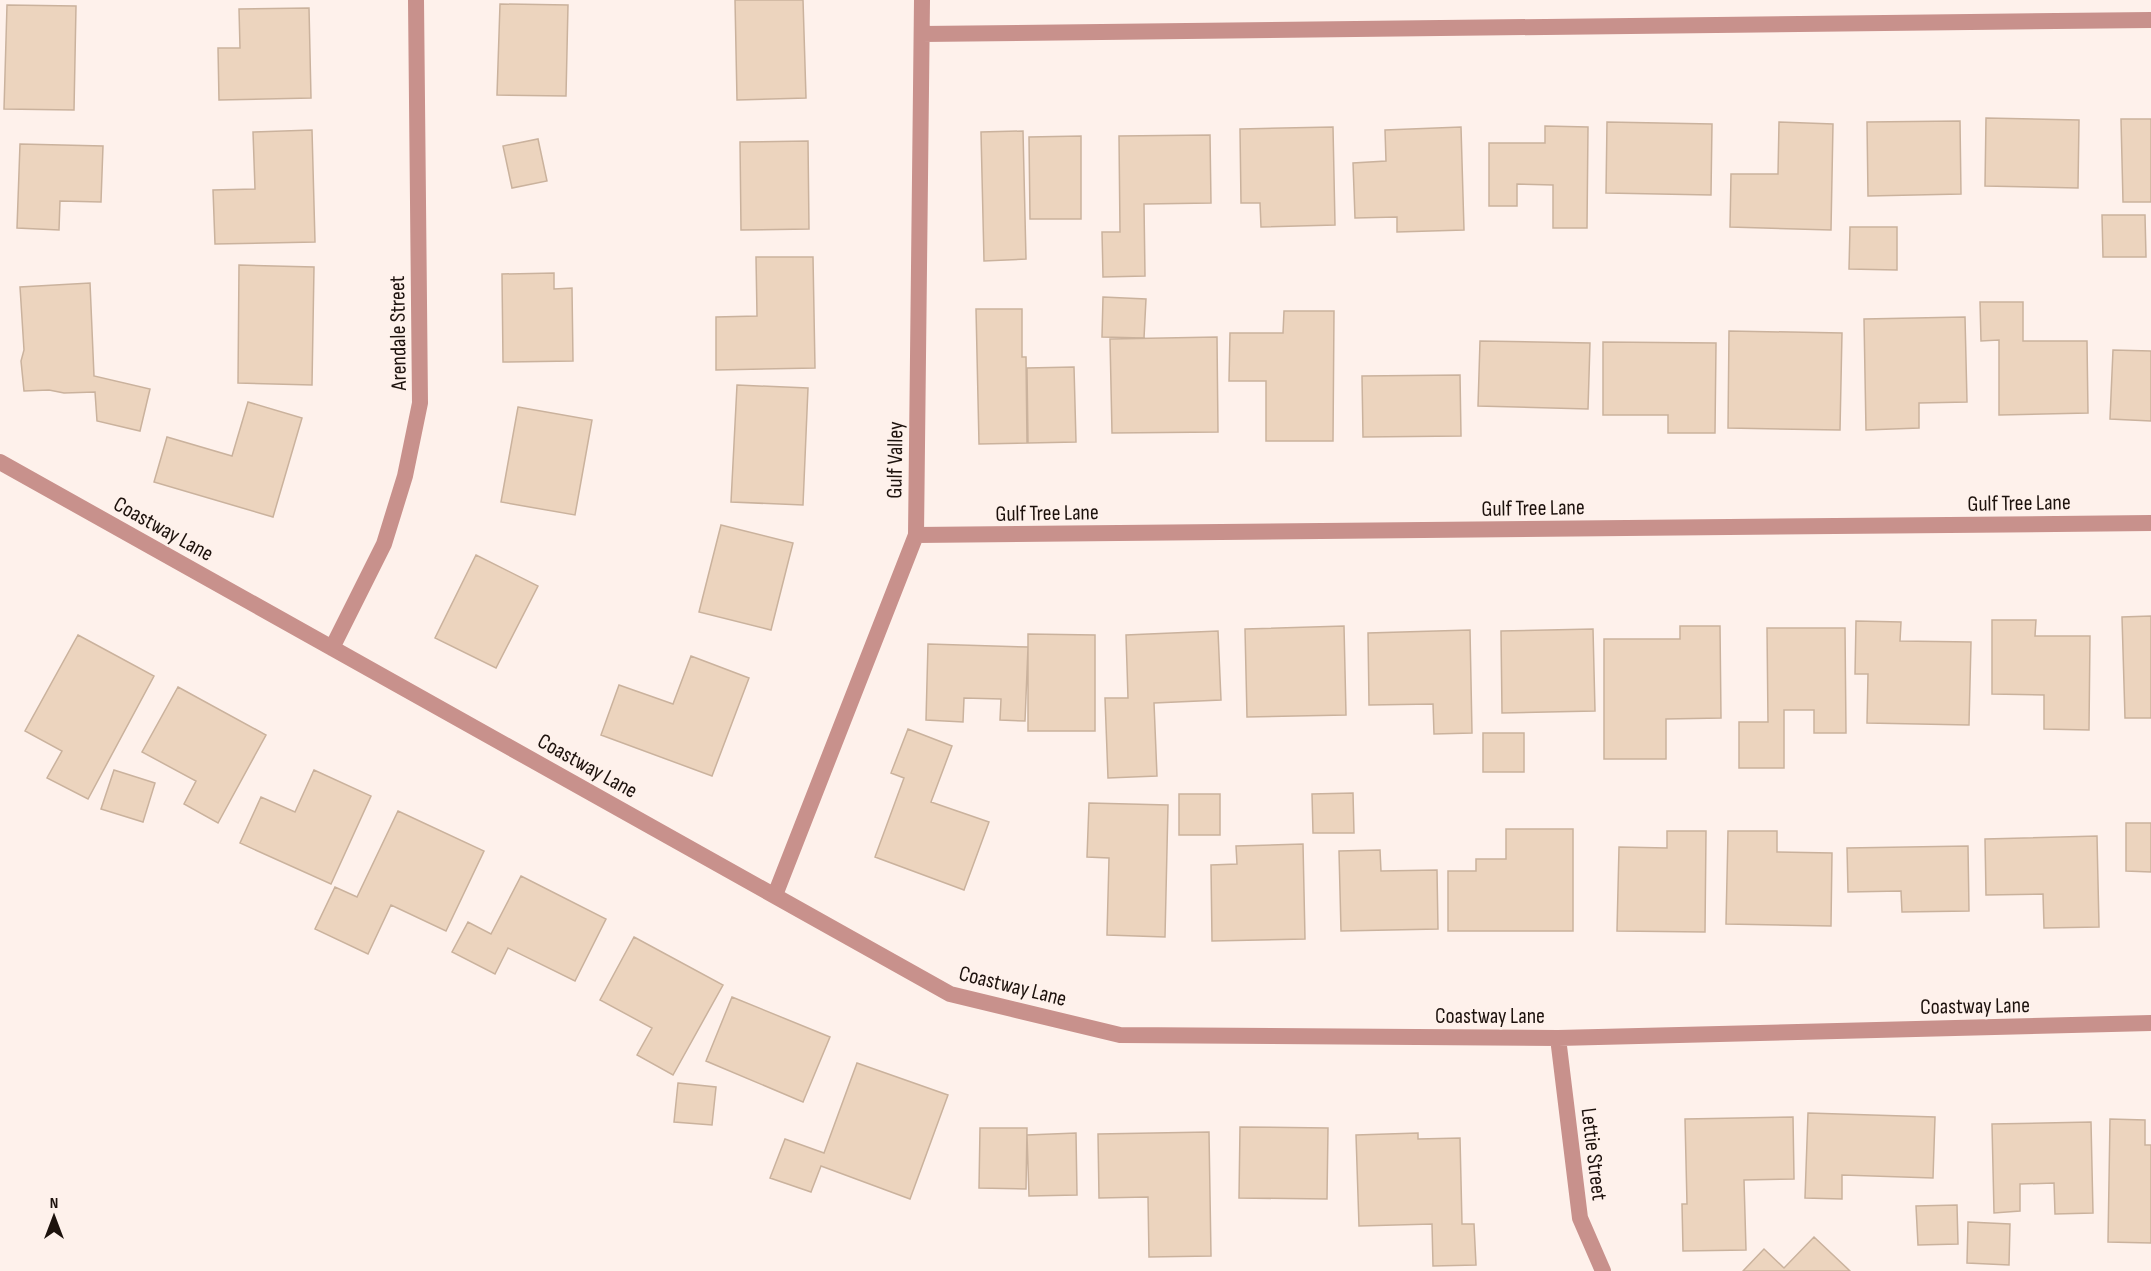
<svg xmlns="http://www.w3.org/2000/svg" width="2151" height="1271" viewBox="0 0 2151 1271" font-family="'Sofia Sans Condensed',sans-serif">
	<rect width="100%" height="100%" fill="#fef1eb"/>
	<!-- building -->
	<path fill="#ecd4be" stroke="#cab29d" stroke-width="1.5" d="M 735,0 L 803,0 L 806,98 L 737,100 Z
		M 500,4 L 568,5 L 566,96 L 497,95 Z
		M 7,5 L 76,6 L 74,110 L 4,109 Z
		M 309,8 L 311,98 L 219,100 L 218,48 L 240,48 L 239,9 Z
		M 1986,118 L 2079,120 L 2078,188 L 1985,186 Z
		M 2121,119 L 2151,119 L 2151,202 L 2123,202 Z
		M 1960,121 L 1961,194 L 1868,196 L 1867,122 Z
		M 1607,122 L 1712,124 L 1711,195 L 1606,193 Z
		M 1779,122 L 1833,124 L 1831,230 L 1730,227 L 1731,174 L 1778,174 Z
		M 1545,126 L 1588,127 L 1587,228 L 1553,228 L 1553,185 L 1517,184 L 1517,206 L 1489,206 L 1489,143 L 1545,143 Z
		M 1333,127 L 1335,225 L 1261,227 L 1260,203 L 1241,203 L 1240,129 Z
		M 1461,127 L 1464,230 L 1397,232 L 1397,217 L 1355,218 L 1353,163 L 1386,161 L 1385,130 Z
		M 312,130 L 315,242 L 215,244 L 213,190 L 255,189 L 253,132 Z
		M 1023,131 L 1026,259 L 984,261 L 981,132 Z
		M 1210,135 L 1211,203 L 1144,204 L 1145,276 L 1103,277 L 1102,232 L 1120,232 L 1119,136 Z
		M 1081,136 L 1081,219 L 1030,219 L 1029,137 Z
		M 538,139 L 547,181 L 512,188 L 503,146 Z
		M 808,141 L 809,229 L 741,230 L 740,142 Z
		M 20,144 L 103,146 L 101,202 L 60,201 L 59,230 L 17,228 Z
		M 2102,215 L 2145,215 L 2146,257 L 2103,257 Z
		M 1850,227 L 1897,227 L 1897,270 L 1849,269 Z
		M 756,257 L 813,257 L 815,368 L 716,370 L 716,317 L 757,316 Z
		M 239,265 L 314,267 L 312,385 L 238,383 Z
		M 554,273 L 554,289 L 572,288 L 573,361 L 503,362 L 502,274 Z
		M 90,283 L 94,376 L 150,389 L 140,431 L 97,421 L 95,392 L 64,393 L 49,390 L 24,391 L 21,361 L 24,350 L 20,287 Z
		M 1103,297 L 1146,299 L 1144,338 L 1102,337 Z
		M 1980,302 L 2023,302 L 2023,341 L 2087,341 L 2088,413 L 1999,415 L 1999,340 L 1981,341 Z
		M 976,309 L 1022,309 L 1022,357 L 1026,357 L 1027,443 L 979,444 Z
		M 1284,311 L 1334,311 L 1333,441 L 1266,441 L 1266,381 L 1229,381 L 1230,333 L 1283,333 Z
		M 1965,317 L 1967,402 L 1919,403 L 1919,428 L 1866,430 L 1864,319 Z
		M 1729,331 L 1842,333 L 1840,430 L 1728,428 Z
		M 1217,337 L 1218,432 L 1112,433 L 1110,339 Z
		M 1480,341 L 1590,343 L 1588,409 L 1478,406 Z
		M 1603,342 L 1716,343 L 1715,433 L 1668,433 L 1668,415 L 1603,415 Z
		M 2113,350 L 2151,351 L 2151,421 L 2110,419 Z
		M 1074,367 L 1076,442 L 1028,443 L 1027,368 Z
		M 1460,375 L 1461,436 L 1363,437 L 1362,376 Z
		M 737,385 L 808,388 L 803,505 L 731,502 Z
		M 248,402 L 302,418 L 273,517 L 154,482 L 167,437 L 232,456 Z
		M 518,407 L 592,420 L 575,515 L 501,502 Z
		M 721,525 L 793,543 L 771,630 L 699,612 Z
		M 476,555 L 538,586 L 496,668 L 435,638 Z
		M 2151,616 L 2151,718 L 2125,718 L 2122,617 Z
		M 1992,620 L 2036,620 L 2035,636 L 2090,636 L 2089,730 L 2044,729 L 2044,695 L 1992,694 Z
		M 1856,621 L 1901,622 L 1900,641 L 1971,642 L 1969,725 L 1867,723 L 1868,674 L 1855,674 Z
		M 1344,626 L 1346,715 L 1247,717 L 1245,629 Z
		M 1680,626 L 1720,626 L 1721,718 L 1666,719 L 1666,759 L 1604,759 L 1604,639 L 1680,639 Z
		M 1767,628 L 1845,628 L 1846,733 L 1814,733 L 1814,710 L 1784,710 L 1784,768 L 1739,768 L 1739,722 L 1768,722 Z
		M 1593,629 L 1595,711 L 1502,713 L 1501,631 Z
		M 1470,630 L 1472,733 L 1434,734 L 1433,704 L 1369,705 L 1368,633 Z
		M 1218,631 L 1221,700 L 1154,703 L 1157,776 L 1108,778 L 1105,698 L 1128,698 L 1126,635 Z
		M 1028,634 L 1095,635 L 1095,731 L 1028,731 Z
		M 78,635 L 154,676 L 88,799 L 47,778 L 62,751 L 25,731 Z
		M 928,644 L 1028,647 L 1025,721 L 1000,720 L 1001,699 L 964,698 L 963,722 L 926,720 Z
		M 691,656 L 749,678 L 712,776 L 601,735 L 619,685 L 673,704 Z
		M 178,687 L 266,735 L 218,823 L 184,804 L 196,781 L 142,752 Z
		M 908,729 L 952,746 L 931,802 L 989,822 L 964,890 L 875,857 L 904,778 L 891,773 Z
		M 1483,733 L 1524,733 L 1524,772 L 1483,772 Z
		M 114,770 L 155,783 L 143,822 L 101,809 Z
		M 314,770 L 371,796 L 331,884 L 240,843 L 261,797 L 295,812 Z
		M 1353,793 L 1354,833 L 1313,833 L 1312,794 Z
		M 1179,794 L 1220,794 L 1220,835 L 1179,835 Z
		M 1089,803 L 1168,805 L 1165,937 L 1107,935 L 1109,858 L 1087,857 Z
		M 398,811 L 484,851 L 446,931 L 391,905 L 368,954 L 315,929 L 335,887 L 357,897 Z
		M 2126,823 L 2151,823 L 2151,872 L 2126,871 Z
		M 1506,829 L 1573,829 L 1573,931 L 1448,931 L 1448,871 L 1476,871 L 1476,859 L 1506,859 Z
		M 1667,831 L 1706,831 L 1705,932 L 1617,931 L 1619,847 L 1667,848 Z
		M 1728,831 L 1777,831 L 1777,852 L 1832,853 L 1831,926 L 1726,924 Z
		M 2097,836 L 2099,927 L 2044,928 L 2043,894 L 1986,895 L 1985,839 Z
		M 1303,844 L 1305,939 L 1212,941 L 1211,865 L 1237,864 L 1236,846 Z
		M 1968,846 L 1969,911 L 1902,912 L 1901,891 L 1848,892 L 1847,848 Z
		M 1380,850 L 1381,871 L 1437,870 L 1438,929 L 1341,931 L 1339,851 Z
		M 521,876 L 606,919 L 575,981 L 508,948 L 495,974 L 452,952 L 468,922 L 491,934 Z
		M 634,937 L 723,985 L 673,1075 L 637,1055 L 652,1028 L 600,1000 Z
		M 732,997 L 830,1037 L 803,1102 L 706,1061 Z
		M 857,1063 L 948,1095 L 910,1199 L 821,1166 L 811,1192 L 770,1178 L 785,1139 L 824,1153 Z
		M 678,1083 L 716,1087 L 712,1125 L 674,1122 Z
		M 1808,1113 L 1935,1117 L 1933,1178 L 1842,1175 L 1842,1199 L 1805,1198 Z
		M 1793,1117 L 1794,1179 L 1744,1180 L 1746,1250 L 1683,1251 L 1682,1204 L 1687,1204 L 1685,1119 Z
		M 2110,1119 L 2145,1120 L 2145,1145 L 2151,1145 L 2151,1243 L 2108,1242 Z
		M 2091,1122 L 2093,1213 L 2055,1214 L 2054,1183 L 2020,1184 L 2020,1211 L 1994,1213 L 1992,1124 Z
		M 1240,1127 L 1328,1128 L 1327,1199 L 1239,1198 Z
		M 980,1128 L 1027,1128 L 1026,1189 L 979,1188 Z
		M 1209,1132 L 1211,1256 L 1149,1257 L 1148,1197 L 1099,1198 L 1098,1134 Z
		M 1076,1133 L 1077,1195 L 1029,1196 L 1027,1135 Z
		M 1418,1133 L 1418,1139 L 1460,1138 L 1462,1224 L 1474,1224 L 1476,1265 L 1433,1266 L 1432,1224 L 1359,1226 L 1356,1135 Z
		M 1957,1205 L 1958,1244 L 1918,1245 L 1916,1206 Z
		M 1968,1222 L 2010,1224 L 2009,1265 L 1967,1263 Z
		M 1814,1237 L 1850,1271 L 1743,1271 L 1764,1249 L 1784,1268 Z"/>
	<g fill="none" stroke-linecap="round" stroke-linejoin="round">
		<!-- minor -->
		<path stroke="#c8918c" stroke-width="16" d="M 922,34 L 2151,20
			M 0,462 L 950,994 L 1120,1035 L 1558,1038 L 2151,1023
			M 916,535 L 2151,523
			M 332,648 L 384,544 L 405,476 L 420,403 L 416,0
			M 775,895 L 916,535 L 922,0
			M 1558,1038 L 1580,1218 L 1603,1271"/>
	</g>
	<g text-anchor="middle" stroke-width="5" stroke-linejoin="round" paint-order="stroke">
		<!-- street labels -->
		<g font-size="22" fill="#1d120d" stroke="#fef1eb">
			<text transform="translate(397 333) rotate(-91)" y="8">Arendale Street</text>
			<text transform="translate(894 460) rotate(-89)" y="8">Gulf Valley</text>
			<text transform="translate(2019 502) rotate(-1)" y="8">Gulf Tree Lane</text>
			<text transform="translate(1533 507) rotate(-1)" y="8">Gulf Tree Lane</text>
			<text transform="translate(1047 512) rotate(-1)" y="8">Gulf Tree Lane</text>
			<text transform="translate(164 528) rotate(29)" y="8">Coastway Lane</text>
			<text transform="translate(588 765) rotate(29)" y="8">Coastway Lane</text>
			<text transform="translate(1013 985) rotate(14)" y="8">Coastway Lane</text>
			<text transform="translate(1975 1005) rotate(-1)" y="8">Coastway Lane</text>
			<text x="1490" y="1023">Coastway Lane</text>
			<text transform="translate(1595 1154) rotate(83)" y="8">Lettie Street</text>
		</g>
	</g>
	<!-- north arrow -->
	<g transform="translate(54 1217)" stroke="#fef1eb" stroke-width="4.5" paint-order="stroke">
	<path d="M0-4.5L10 22L0 15L-10 22Z" fill="#1d120d"/>
	<text y="-9" font-size="16" font-weight="bold" text-anchor="middle" fill="#1d120d">N</text>
	</g>
</svg>
